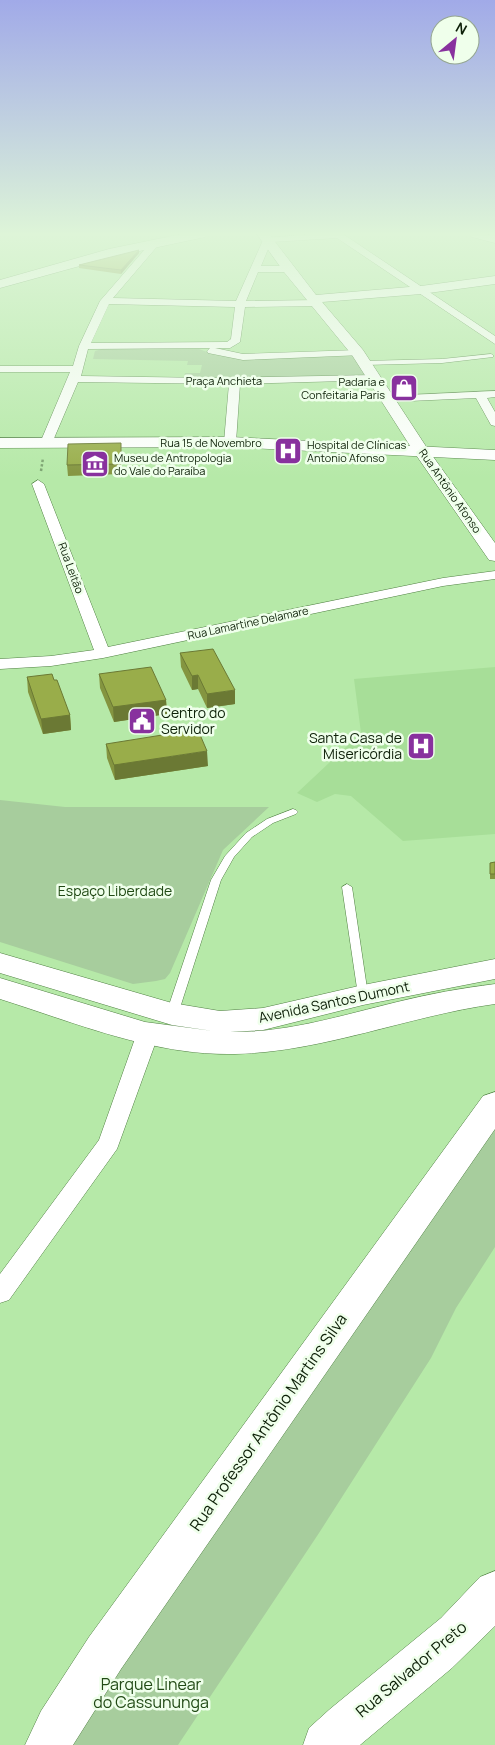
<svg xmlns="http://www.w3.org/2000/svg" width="495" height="1745" viewBox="0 0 495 1745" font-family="Manrope,sans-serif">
	<rect width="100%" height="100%" fill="#b6e9a8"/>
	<!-- built -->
	<path fill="#a7de98" d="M 495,667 L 495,834 L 403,841 L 351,796 L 335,794 L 317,802 L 297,793 L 361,733 L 354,679 Z"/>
	<!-- green -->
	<path fill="#a7cd9d" d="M 105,348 L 199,349 L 215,355 L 244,359 L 353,356 L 368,377 L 184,378 L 185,373 L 200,373 L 202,365 L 187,365 L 188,361 L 93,359 L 95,351 Z
		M 0,800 L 65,807 L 269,807 L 223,850 L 170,973 L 165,979 L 156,981 L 133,984 L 0,942 Z
		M 495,1119 L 495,1247 L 456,1308 L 431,1358 L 319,1533 L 178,1745 L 60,1745 Z"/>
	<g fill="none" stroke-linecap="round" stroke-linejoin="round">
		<!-- service casing -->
		<g stroke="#518044" stroke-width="1">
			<path id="service" d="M 491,354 L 493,355 L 493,357 L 442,363 L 364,365 L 361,363 L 364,361 L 442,359 Z
				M 293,809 L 296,810 L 298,812 L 296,814 L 273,823 L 252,837 L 234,857 L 221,880 L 178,1014 L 176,1017 L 168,1017 L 166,1014 L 211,880 L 225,856 L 246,833 L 267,819 Z
				M 347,884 L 352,887 L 368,995 L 367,998 L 359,998 L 358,995 L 342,887 Z"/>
		</g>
		<!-- minor casing -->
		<g stroke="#518044" stroke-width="1">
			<path id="minor" d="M 316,234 L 343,234 L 495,336 L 495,344 L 337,238 L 271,242 L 261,266 L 288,266 L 293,269 L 288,272 L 258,272 L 246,301 L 318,300 L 323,303 L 318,306 L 245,307 L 240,342 L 230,348 L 215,348 L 243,354 L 358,350 L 362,351 L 362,355 L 243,360 L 208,353 L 207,351 L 210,348 L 88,349 L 81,376 L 208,378 L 375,375 L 381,378 L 379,380 L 240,384 L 236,442 L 230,446 L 224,442 L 229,384 L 78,382 L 52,443 L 50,446 L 42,446 L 40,443 L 70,372 L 0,372 L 0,366 L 73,366 L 79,346 L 100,301 L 152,241 L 160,243 L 113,298 L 236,301 L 264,238 ZM 109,304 L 235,307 L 231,339 L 227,342 L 91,343 Z
				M 495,391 L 495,397 L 487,398 L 495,412 L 495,426 L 491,425 L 476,398 L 387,402 L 381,399 L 387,396 Z
				M 38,480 L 44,484 L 108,647 L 443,578 L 495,571 L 495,579 L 443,586 L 103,658 L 51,666 L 0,669 L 0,659 L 51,656 L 94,650 L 32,484 Z
				M 148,1026 L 155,1028 L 159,1033 L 117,1149 L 9,1300 L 0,1303 L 0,1274 L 99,1140 L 137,1033 L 141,1028 Z"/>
		</g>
		<!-- tertiary casing -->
		<g stroke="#518044" stroke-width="1">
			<path id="tertiary" d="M 257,234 L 269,234 L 316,295 L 421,286 L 495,276 L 495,284 L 421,294 L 322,302 L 363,350 L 429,451 L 495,543 L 495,561 L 489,560 L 414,452 L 352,355 L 284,272 Z"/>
		</g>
		<!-- secondary casing -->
		<g stroke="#518044" stroke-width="1">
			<path id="secondary" d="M 495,1092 L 495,1129 L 121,1669 L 73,1745 L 25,1745 L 41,1711 L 89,1637 L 483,1096 Z
				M 495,1571 L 495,1626 L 452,1668 L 360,1745 L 303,1745 L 309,1728 L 330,1709 L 441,1618 L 480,1577 Z"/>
		</g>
		<!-- primary casing -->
		<g stroke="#518044" stroke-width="1">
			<path id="primary" d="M 182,234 L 207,234 L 205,237 L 116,256 L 0,288 L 0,280 L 109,249 Z
				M 470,234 L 495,235 L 495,243 L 472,237 Z
				M 230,437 L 495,450 L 495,460 L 230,447 L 0,448 L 0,438 Z
				M 0,953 L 172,1003 L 220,1011 L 263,1008 L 363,985 L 495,959 L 495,979 L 363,1005 L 263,1030 L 230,1032 C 287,1033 343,1015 397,1002 C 429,994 462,988 495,984 L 495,1004 C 408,1016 323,1052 235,1054 C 154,1056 76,1023 0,999 L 0,978 L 145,1022 L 213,1031 L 172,1025 L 0,973 Z"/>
		</g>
		<!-- path -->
		<path stroke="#7ba270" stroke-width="2.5" stroke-dasharray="2.5 2" stroke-linecap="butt" d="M 41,471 L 43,458"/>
		<!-- service -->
		<use href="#service" fill="#fff" fill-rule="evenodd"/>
		<!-- minor -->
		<use href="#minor" fill="#fff" fill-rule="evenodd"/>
		<!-- tertiary -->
		<use href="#tertiary" fill="#fff" fill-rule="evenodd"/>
		<!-- secondary -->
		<use href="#secondary" fill="#fff" fill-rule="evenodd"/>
		<!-- primary -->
		<use href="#primary" fill="#fff" fill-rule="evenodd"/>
	</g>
	<!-- wall -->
	<path fill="#849540" d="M 139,253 L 121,274 L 79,268 L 79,265 Z
		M 121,453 L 121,474 L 68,476 L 67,465 Z
		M 180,653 L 235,704 L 207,708 L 198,689 L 192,690 L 181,667 Z
		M 99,674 L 166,700 L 167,714 L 114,722 L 100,688 Z
		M 27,677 L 54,680 L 70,715 L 71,730 L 43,734 L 28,692 Z
		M 106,744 L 208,766 L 115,780 L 107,758 Z
		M 495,862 L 495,879 L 490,879 L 490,863 Z"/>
	<!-- shaded-wall -->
	<path fill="#6b7934" d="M 139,250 L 139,253 L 121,274 L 121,270 Z
		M 198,675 L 198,689 L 192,690 L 192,676 Z
		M 235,690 L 235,704 L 207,708 L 207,694 Z
		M 166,700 L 167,714 L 114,722 L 113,707 Z
		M 70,715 L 71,730 L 43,734 L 41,719 Z
		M 207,751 L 208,766 L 115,780 L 114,765 Z"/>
	<!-- building -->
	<path fill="#99ad4a" stroke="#6b7934" d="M 139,250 L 121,270 L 79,265 Z
		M 121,443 L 121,464 L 67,465 L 68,444 Z
		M 213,649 L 235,690 L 207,694 L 198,675 L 192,676 L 180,653 Z
		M 151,667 L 166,700 L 113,707 L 99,674 Z
		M 52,674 L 54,680 L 57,680 L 70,715 L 41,719 L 27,677 Z
		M 198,730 L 207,751 L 114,765 L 106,744 L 181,732 Z
		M 495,862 L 495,874 L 490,874 L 490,863 Z"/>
	<!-- sky -->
	<linearGradient id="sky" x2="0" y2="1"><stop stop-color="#a1aae8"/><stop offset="0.49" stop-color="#def5d8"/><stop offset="1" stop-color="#def5d8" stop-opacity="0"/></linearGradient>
	<rect width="495" height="478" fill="url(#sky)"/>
	<!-- icons -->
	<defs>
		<g id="shop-square" transform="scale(1.4375)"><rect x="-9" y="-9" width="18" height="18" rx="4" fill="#88319e" stroke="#efffeb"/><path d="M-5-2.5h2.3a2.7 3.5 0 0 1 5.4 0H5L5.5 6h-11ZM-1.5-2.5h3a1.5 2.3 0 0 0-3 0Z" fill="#fff"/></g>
		<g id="hospital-square" transform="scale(1.4375)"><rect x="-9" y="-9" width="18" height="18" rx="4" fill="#88319e" stroke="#efffeb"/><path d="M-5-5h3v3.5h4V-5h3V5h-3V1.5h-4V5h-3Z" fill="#fff"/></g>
		<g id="museum-square" transform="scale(1.4375)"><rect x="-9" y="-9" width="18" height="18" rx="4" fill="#88319e" stroke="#efffeb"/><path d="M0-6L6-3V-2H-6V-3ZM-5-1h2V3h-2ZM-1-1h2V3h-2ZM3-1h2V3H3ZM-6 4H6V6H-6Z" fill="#fff"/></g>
		<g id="civic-square" transform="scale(1.4375)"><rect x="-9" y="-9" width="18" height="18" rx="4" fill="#88319e" stroke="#efffeb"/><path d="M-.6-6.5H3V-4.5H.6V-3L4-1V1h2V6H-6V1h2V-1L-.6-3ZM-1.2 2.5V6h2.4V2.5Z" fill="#fff"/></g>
	</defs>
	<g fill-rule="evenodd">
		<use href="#shop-square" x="404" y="388"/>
		<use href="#hospital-square" x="288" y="451"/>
		<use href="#museum-square" x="95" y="464"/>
		<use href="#civic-square" x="142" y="721"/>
		<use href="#hospital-square" x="421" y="746"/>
	</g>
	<g text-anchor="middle" stroke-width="5" stroke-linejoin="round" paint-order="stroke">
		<!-- far-street labels -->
		<g font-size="11" fill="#0d2008" stroke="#efffeb">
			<text x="224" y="385">Praça Anchieta</text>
			<text x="211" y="447">Rua 15 de Novembro</text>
			<text transform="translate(450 491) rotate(55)" y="4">Rua Antônio Afonso</text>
			<text transform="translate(71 568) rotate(70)" y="4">Rua Leitão</text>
			<text transform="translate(248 623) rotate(-12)" y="4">Rua Lamartine Delamare</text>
		</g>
		<!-- far-poi labels -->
		<g font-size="11" fill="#0d2008" stroke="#efffeb" text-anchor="start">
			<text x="385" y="386" text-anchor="end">Padaria e<tspan x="385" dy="13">Confeitaria Paris</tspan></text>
			<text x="307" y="449">Hospital de Clínicas<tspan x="307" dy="13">Antonio Afonso</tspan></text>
			<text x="114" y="462">Museu de Antropologia<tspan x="114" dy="13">do Vale do Paraíba</tspan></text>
		</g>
		<!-- poi labels -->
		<g font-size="14" fill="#0d2008" stroke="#efffeb" text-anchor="start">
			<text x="161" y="718">Centro do<tspan x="161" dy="16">Servidor</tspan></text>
			<text x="402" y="743" text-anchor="end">Santa Casa de<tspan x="402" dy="16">Misericórdia</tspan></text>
		</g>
		<!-- park labels -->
		<g font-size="14" fill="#214a15" stroke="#efffeb">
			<text x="115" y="896">Espaço Liberdade</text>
		</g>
		<!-- street labels -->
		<g font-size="14" fill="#0d2008" stroke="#efffeb">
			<text transform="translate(334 1002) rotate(-12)" y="5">Avenida Santos Dumont</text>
		</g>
		<!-- near-street labels -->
		<g font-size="16" fill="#0d2008" stroke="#efffeb">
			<text transform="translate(268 1422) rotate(-55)" y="6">Rua Professor Antônio Martins Silva</text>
			<text transform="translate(411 1669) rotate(-40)" y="6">Rua Salvador Preto</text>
		</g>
		<!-- near-park labels -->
		<g font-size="16" fill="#214a15" stroke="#efffeb">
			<text x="151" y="1690">Parque Linear<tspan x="151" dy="18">do Cassununga</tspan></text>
		</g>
	</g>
	<!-- north arrow -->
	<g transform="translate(455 40) rotate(29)"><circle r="24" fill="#efffeb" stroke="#95a690"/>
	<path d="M0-4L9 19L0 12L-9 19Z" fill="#88319e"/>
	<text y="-8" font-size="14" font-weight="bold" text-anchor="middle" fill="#0d2008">N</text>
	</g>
</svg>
